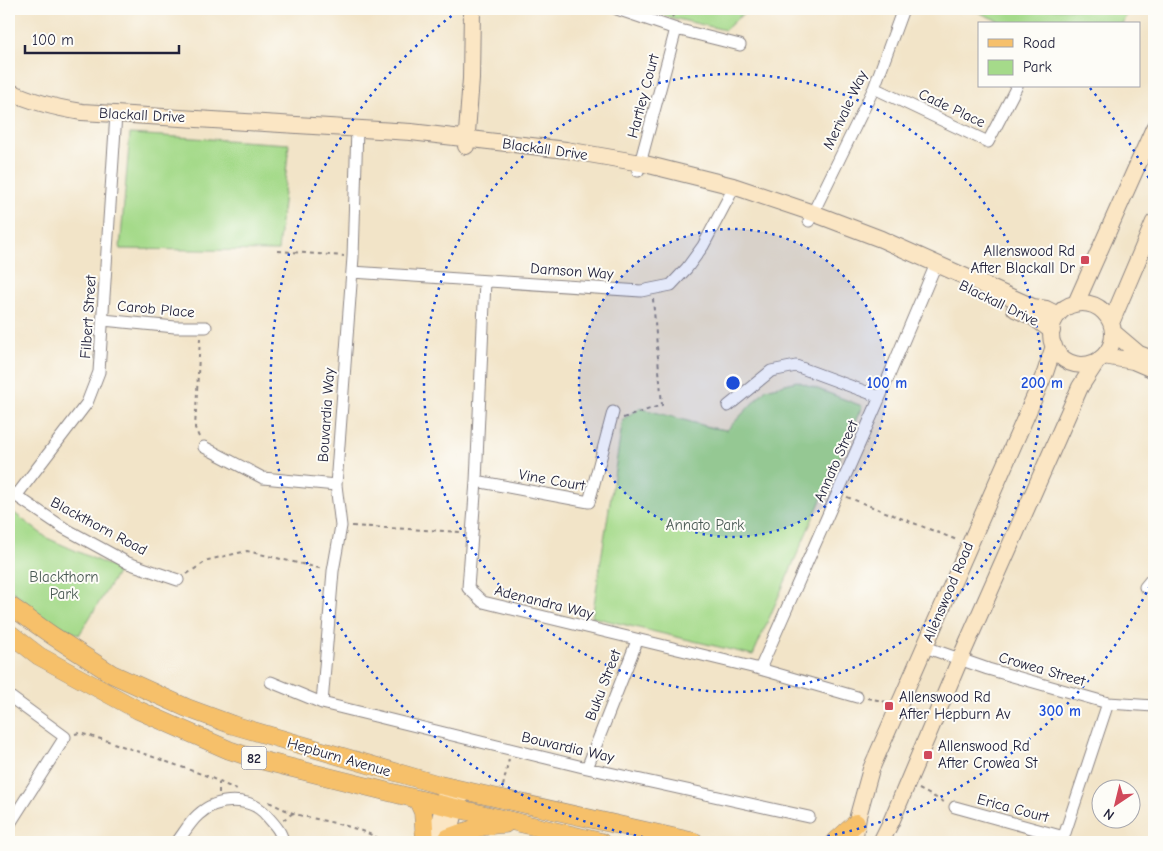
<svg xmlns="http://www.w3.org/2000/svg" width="1163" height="851" viewBox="0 0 1163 851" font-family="'Comic Neue',sans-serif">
	<rect width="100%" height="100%" fill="#fdfcf7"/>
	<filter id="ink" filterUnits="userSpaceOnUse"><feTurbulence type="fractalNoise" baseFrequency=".02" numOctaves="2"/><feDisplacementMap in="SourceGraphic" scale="10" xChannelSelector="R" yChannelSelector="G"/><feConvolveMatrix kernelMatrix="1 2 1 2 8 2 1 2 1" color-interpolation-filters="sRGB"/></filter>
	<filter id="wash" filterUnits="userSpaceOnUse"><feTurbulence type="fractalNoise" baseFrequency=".0096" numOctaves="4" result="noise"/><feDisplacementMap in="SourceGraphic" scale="20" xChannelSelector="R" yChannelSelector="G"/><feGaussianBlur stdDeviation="1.12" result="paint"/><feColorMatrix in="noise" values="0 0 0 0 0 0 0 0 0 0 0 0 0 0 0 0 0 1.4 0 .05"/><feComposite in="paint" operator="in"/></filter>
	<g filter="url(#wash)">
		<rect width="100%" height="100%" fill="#f2e4c8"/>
		<!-- green -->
		<path fill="#a5da8a" stroke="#647e62" d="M 646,9 L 748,9 L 725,30 L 647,12 Z
			M 979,9 L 1129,9 L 1122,24 L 1005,24 L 978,12 Z
			M 130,134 L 289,144 L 278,251 L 120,249 Z
			M 797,381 L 862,406 L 753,655 L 592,617 L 623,419 L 640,408 L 713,428 L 727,430 L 766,389 Z
			M 9,509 L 47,538 L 119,570 L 79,635 L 40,615 L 9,588 Z"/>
	</g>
	<g filter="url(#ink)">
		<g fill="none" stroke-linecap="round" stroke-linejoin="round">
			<!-- street casing -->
			<g stroke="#8a8382" stroke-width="13">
				<path id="street" d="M 617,9 L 676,29 L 740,45
					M 874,88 L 988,142 L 1017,86
					M 357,128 L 353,257 L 336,485 L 341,526 L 333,571 L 322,703 L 587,768 L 809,817
					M 638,171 L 676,29
					M 809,221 L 874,88 L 903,9
					M 352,272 L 641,291 L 671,285 L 687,268 L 703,246 L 730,195 L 733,186
					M 485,281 L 476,481 L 468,588 L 483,602 L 760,669 L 857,697
					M 103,320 L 175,327 L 206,327
					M 728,406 L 771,371 L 796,366 L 880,397
					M 204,447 L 263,478 L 336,485
					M 476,481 L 589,502 L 613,412
					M 9,491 L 64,528 L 128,563 L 178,580
					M 16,496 L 87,403 L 99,372 L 116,114
					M 1145,587 L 1154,576
					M 925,647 L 988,669 L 1108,703 L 1154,706
					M 760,669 L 880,397 L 936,264
					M 271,682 L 322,703
					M 9,696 L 65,737 L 9,825
					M 587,768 L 637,641
					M 955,807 L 1064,837
					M 177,842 C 184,833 190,822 198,815 C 217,797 251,796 267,816 C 274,824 282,832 283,842
					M 1062,842 L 1108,703"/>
			</g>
			<!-- secondary casing -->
			<g stroke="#8a8382" stroke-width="18">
				<path id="secondary" d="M 9,91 C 32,102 57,108 82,112 L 411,132 L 566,150 L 641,163 L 733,186 L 813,213 L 881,239 L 1033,307 L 1046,309 L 1058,315
					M 466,146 L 471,79 L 472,9
					M 1076,303 L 1154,128
					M1051 334a31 31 0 1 1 62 0a31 31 0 1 1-62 0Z
					M 1015,309 L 1033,317 L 1052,331
					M 1111,323 L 1154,222
					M 1113,332 L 1139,354 L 1152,359
					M 1104,356 L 1133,361 L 1154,370
					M 445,796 L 454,816 L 447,842
					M 434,842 L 442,811 L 467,791
					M 854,842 L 858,816 L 871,769 L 1045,373 L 1054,346
					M 881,842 L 891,822 L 960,659 L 1080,387 L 1097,361"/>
			</g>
			<!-- primary casing -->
			<g stroke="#8a8382" stroke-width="19">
				<path id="primary" d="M 9,605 L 53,636 L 112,674 L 187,708 L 233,725 L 440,785 L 695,842
					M 9,633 L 39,656 L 138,710 L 229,750 L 256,759 L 417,799 L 601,842
					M 417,799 L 423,812 L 425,842
					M 448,838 C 466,831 485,824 505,824
					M 835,842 L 856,823"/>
			</g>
			<!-- path -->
			<path stroke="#8a8382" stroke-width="2" stroke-dasharray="4 4" stroke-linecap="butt" d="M 1148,9 L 1154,12
				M 672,17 L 677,9
				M 278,251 L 344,256
				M 623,418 L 662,405 L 653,299
				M 199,437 L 195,428 L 200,338
				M 847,497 L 957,540
				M 352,526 L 462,532
				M 187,574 L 208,560 L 247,551 L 323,569
				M 867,698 L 887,702
				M 913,709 L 922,713
				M 75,734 L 79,733 L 105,740 L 207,776 L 237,790
				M 503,786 L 509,759
				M 919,789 L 946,803
				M 219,793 L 219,783
				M 269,802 C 279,807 289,812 299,815 C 327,822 359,826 385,842
				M 283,820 L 293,813
				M 484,842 L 488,842"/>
			<!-- street -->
			<use href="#street" stroke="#fff" stroke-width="11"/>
			<!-- secondary -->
			<use href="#secondary" stroke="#fbe6c4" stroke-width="16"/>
			<!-- primary -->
			<use href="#primary" stroke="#f6c06b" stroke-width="18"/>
		</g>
	</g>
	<!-- distance rings -->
	<circle cx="733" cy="383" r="154" fill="#1d4ed8" fill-opacity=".12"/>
	<g fill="none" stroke="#1d4ed8" stroke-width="2.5" stroke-dasharray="2.5 5">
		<circle cx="733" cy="383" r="154"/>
		<circle cx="733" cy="383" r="309"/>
		<path d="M1153 579A463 463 0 0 1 793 842M673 842A463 463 0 0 1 458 11M1090 88A463 463 0 0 1 1153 187"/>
	</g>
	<!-- markers -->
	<g fill="#d1495b" stroke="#fdfcf7" stroke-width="2">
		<rect x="1080" y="255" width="10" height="10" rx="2.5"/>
		<rect x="884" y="701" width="10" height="10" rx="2.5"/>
		<rect x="923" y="750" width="10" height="10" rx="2.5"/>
	</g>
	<g text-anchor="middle" stroke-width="4" stroke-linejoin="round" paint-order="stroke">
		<!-- shield labels -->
		<rect fill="#fdfcf7" stroke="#646373" stroke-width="1" x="241.5" y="746.5" width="25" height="23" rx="4"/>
		<g font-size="14" font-weight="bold" fill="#22223b">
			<text x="254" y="763">82</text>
		</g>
		<!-- street labels -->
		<g font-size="15" fill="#22223b" stroke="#fdfcf7">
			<text transform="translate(643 96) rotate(-75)" y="5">Hartley Court</text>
			<text transform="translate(952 108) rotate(25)" y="5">Cade Place</text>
			<text transform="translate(845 110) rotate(-65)" y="5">Merivale Way</text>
			<text transform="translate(142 115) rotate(3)" y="5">Blackall Drive</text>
			<text transform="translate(545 149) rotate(8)" y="5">Blackall Drive</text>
			<text transform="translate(572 271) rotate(4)" y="5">Damson Way</text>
			<text transform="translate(999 303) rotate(26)" y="5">Blackall Drive</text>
			<text transform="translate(156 309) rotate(5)" y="5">Carob Place</text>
			<text transform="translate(88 317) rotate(-86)" y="5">Filbert Street</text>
			<text transform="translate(326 415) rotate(-86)" y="5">Bouvardia Way</text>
			<text transform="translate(836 461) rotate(-66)" y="5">Annato Street</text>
			<text transform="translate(552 480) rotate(10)" y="5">Vine Court</text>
			<text transform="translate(99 526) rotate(28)" y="5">Blackthorn Road</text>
			<text transform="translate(948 592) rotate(-67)" y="5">Allenswood Road</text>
			<text transform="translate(544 602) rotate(14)" y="5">Adenandra Way</text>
			<text transform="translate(1042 669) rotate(16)" y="5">Crowea Street</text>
			<text transform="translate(603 685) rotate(-69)" y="5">Buku Street</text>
			<text transform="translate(568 747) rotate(13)" y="5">Bouvardia Way</text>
			<text transform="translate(339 757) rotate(16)" y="5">Hepburn Avenue</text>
			<text transform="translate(1013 808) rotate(15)" y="5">Erica Court</text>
		</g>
		<!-- poi labels -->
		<g font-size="15" fill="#22223b" stroke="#fdfcf7" text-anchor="start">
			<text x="1075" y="256" text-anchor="end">Allenswood Rd<tspan x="1075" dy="17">After Blackall Dr</tspan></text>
			<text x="899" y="702">Allenswood Rd<tspan x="899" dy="17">After Hepburn Av</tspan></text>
			<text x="938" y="751">Allenswood Rd<tspan x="938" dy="17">After Crowea St</tspan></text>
		</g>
		<!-- park labels -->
		<g font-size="15" fill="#495953" stroke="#fdfcf7">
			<text x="705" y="530">Annato Park</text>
			<text x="64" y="582">Blackthorn<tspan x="64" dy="17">Park</tspan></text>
		</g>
	</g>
	<circle cx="733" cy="383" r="8" fill="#1d4ed8" stroke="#fdfcf7" stroke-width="2.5"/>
	<g font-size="15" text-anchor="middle" font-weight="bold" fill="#1d4ed8" stroke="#fdfcf7" stroke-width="4" stroke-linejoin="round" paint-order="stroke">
		<text x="887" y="388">100 m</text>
		<text x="1042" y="388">200 m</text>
		<text x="1060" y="716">300 m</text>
	</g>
	<!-- margin -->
	<rect width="1163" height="851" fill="none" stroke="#fdfcf7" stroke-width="30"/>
	<!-- legend -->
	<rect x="978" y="22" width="162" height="65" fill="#fdfcf7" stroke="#a5a5ac"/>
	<rect x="988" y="39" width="25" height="8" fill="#f6c06b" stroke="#a5a5ac"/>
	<text x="1023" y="48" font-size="15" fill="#22223b">Road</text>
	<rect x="988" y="60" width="25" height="15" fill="#a5da8a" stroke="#a5a5ac"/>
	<text x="1023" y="72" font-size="15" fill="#22223b">Park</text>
	<!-- north arrow -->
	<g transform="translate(1116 804) rotate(215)"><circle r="24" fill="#fdfcf7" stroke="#a5a5ac"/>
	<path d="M0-4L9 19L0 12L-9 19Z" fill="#d1495b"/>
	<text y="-8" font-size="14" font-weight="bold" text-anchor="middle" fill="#22223b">N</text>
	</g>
	<!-- scale -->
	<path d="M25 45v8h154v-8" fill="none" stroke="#22223b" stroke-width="2.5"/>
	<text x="32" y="45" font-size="15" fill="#22223b" stroke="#fdfcf7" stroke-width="4" paint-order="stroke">100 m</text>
</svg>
